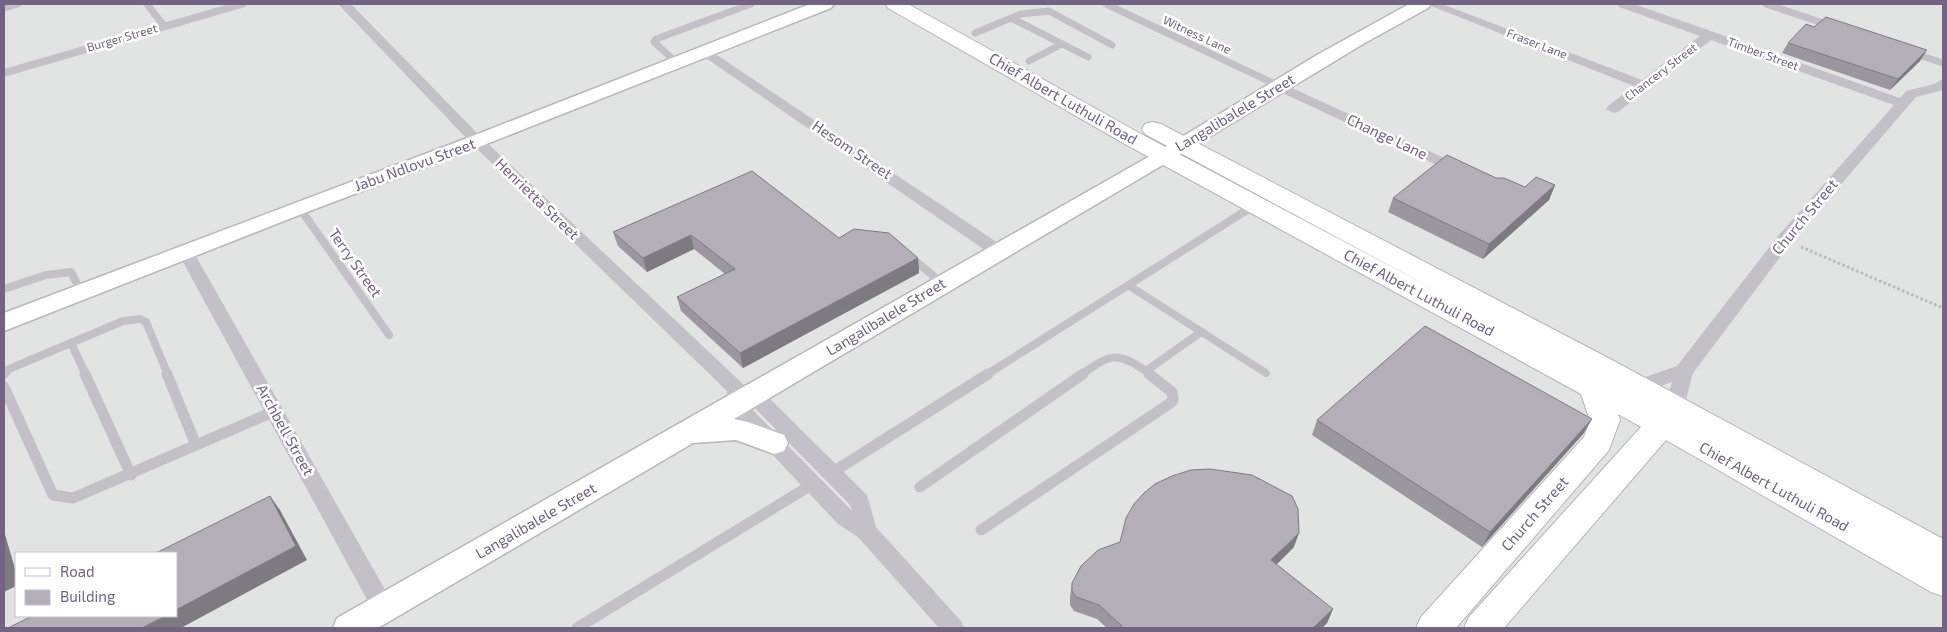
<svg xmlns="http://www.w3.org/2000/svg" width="1947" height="632" viewBox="0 0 1947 632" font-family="'Exo 2',sans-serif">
	<rect width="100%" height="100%" fill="#eff4f0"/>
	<!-- built -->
	<path fill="#e2e4e3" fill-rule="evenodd" d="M 4,4 L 1943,4 L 1943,628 L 4,628 ZM 16,553 L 176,553 L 176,616 L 16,616 Z"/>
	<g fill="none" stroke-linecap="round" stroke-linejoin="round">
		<!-- secondary casing -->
		<g stroke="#bab5bd" stroke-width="3">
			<path id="secondary" d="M 810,4 L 834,4 L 831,8 L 484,145 L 307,212 L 4,331 L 4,313 L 470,137 Z
				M 1409,4 L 1431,4 L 1428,8 L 1363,44 L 1171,160 L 734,419 L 748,422 L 784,435 L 788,443 L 784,451 L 774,454 L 736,440 L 693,443 L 378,628 L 333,628 L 337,618 L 1157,152 L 1317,55 Z"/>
		</g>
		<!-- primary casing -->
		<g stroke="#b7b3bb" stroke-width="2">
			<path id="primary" d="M 886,4 L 908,4 L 1141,134 L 1439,292 L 1145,134 L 1142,129 L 1145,124 L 1153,122 L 1161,124 L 1612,360 L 1943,539 L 1943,596 L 1931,592 L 1666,440 L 1504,628 L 1464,628 L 1469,617 L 1641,427 L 1618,414 L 1620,420 L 1609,450 L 1456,628 L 1416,628 L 1421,617 L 1584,437 L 1590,420 L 1581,394 L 1125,144 L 888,8 Z"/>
		</g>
		<!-- path -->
		<path stroke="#bab8bd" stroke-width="3" stroke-dasharray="2.5 2.5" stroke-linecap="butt" d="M 1801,247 L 1943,308"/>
		<!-- lane-far2 -->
		<path stroke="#c4c0c7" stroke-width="7" d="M 147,4 L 164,26
			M 1106,4 L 1279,86
			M 1766,4 L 1832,26
			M 4,8 L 18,4
			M 1011,18 L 1088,57
			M 975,33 L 1021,14 L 1049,11 L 1112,45
			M 1913,53 L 1943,63
			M 1029,61 L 1062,44
			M 677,63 L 654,42 L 656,39 L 751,4"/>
		<!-- lane-far1 -->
		<path stroke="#c4c0c7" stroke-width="8" d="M 299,207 L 389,335
			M 913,259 L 942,283
			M 1128,285 L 1266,373
			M 4,289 L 46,275 L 71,272 L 81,292
			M 71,343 L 86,375
			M 4,375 L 9,369 L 123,321 L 140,319 L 146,322 L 168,375
			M 986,375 L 1255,205
			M 1081,375 C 1109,355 1116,350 1146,371
			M 1151,375 L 1146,371 L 1201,332"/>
		<!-- lane -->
		<path stroke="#c4c0c7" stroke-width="11" d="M 85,374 L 131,475
			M 167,374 L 196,445
			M 4,387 L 53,495 L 73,498 L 275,411
			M 833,472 L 988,374
			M 920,487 L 1083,374
			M 981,530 L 1169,404 L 1173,400 L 1172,392 L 1149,374
			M 577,628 L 813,484"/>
		<!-- street -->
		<path fill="#c4c0c7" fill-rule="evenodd" d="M 229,4 L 247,4 L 245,7 L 4,77 L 4,69 Z
			M 338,4 L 351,4 L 482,138 L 743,384 L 761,390 L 867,495 L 876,527 L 961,621 L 964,628 L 939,628 L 858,537 L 838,524 L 730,410 L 727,405 L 727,391 L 472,144 ZM 746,399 L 850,505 L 852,511 L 746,403 Z
			M 1426,4 L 1442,4 L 1642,80 L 1700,36 L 1619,7 L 1617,4 L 1634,4 L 1900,98 L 1906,91 L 1934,84 L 1943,79 L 1943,90 L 1916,97 L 1790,244 L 1693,373 L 1684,407 L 1681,412 L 1674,414 L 1667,412 L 1664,407 L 1672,382 L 1638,394 L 1631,392 L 1629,387 L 1631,382 L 1677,366 L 1778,236 L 1894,105 L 1711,40 L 1618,112 L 1613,113 L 1606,109 L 1608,106 L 1634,86 Z
			M 705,47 L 1004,247 L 1006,251 L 1004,255 L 992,255 L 700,54 L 699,51 Z
			M 1279,82 L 1466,168 L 1468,171 L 1461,175 L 1456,174 L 1274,89 L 1272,86 L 1274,83 Z
			M 185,246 L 191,247 L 193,251 L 392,602 L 395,609 L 392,616 L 384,619 L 376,616 L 177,251 L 179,247 Z"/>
		<!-- secondary -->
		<use href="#secondary" fill="#fff" fill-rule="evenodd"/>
		<!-- primary -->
		<use href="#primary" fill="#fff" fill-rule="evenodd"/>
	</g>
	<!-- wall -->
	<path fill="#9b969f" d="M 1788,43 L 1920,61 L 1890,90 L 1782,53 Z
		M 1555,185 L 1549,200 L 1483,259 L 1388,212 L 1393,198 L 1525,187 Z
		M 613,232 L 839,238 L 918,258 L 919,273 L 743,368 L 681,311 L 677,297 L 725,274 L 694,249 L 647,272 L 618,246 Z
		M 1592,419 L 1583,434 L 1482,547 L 1312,435 L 1317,420 Z
		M 1294,547 L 1276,565 L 1333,609 L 1327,623 L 1322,628 L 1107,628 L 1097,619 L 1074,611 L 1070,605 L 1070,597 L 1072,583 Z"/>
	<!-- shaded-wall -->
	<path fill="#7e7a82" d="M 1927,50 L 1920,61 L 1890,90 L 1898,79 Z
		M 1555,185 L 1549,200 L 1483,259 L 1489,244 Z
		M 691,235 L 694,249 L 647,272 L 643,258 Z
		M 918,258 L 919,273 L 743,368 L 740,353 Z
		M 1592,419 L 1583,434 L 1482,547 L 1490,532 Z
		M 270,496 L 280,510 L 307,560 L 181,628 L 142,628 L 165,616 L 176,616 L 176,610 Z
		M 4,531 L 16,572 L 16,586 L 4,592 Z
		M 1299,533 L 1294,547 L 1266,575 L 1271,560 Z
		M 1333,609 L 1327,623 L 1322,628 L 1313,628 Z"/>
	<!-- building -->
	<path fill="#b4aeb9" stroke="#7e7a82" d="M 1826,17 L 1927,50 L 1898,79 L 1788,43 L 1806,24 L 1814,27 Z
		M 1447,155 L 1496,178 L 1504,178 L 1525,187 L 1536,177 L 1555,185 L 1489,244 L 1393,198 Z
		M 752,171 L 839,238 L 854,229 L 889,233 L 918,258 L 740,353 L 677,297 L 735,269 L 691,235 L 643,258 L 613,232 Z
		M 1425,326 L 1592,419 L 1490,532 L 1317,420 Z
		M 1210,469 L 1252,475 L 1292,496 L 1298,509 L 1299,533 L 1271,560 L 1333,609 L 1313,628 L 1120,628 L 1122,626 L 1099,605 L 1076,597 L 1072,591 L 1072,583 L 1081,566 L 1098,550 L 1120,542 L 1126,518 L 1134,504 L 1144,493 L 1155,484 L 1172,476 L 1191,470 Z
		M 270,496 L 296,546 L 176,610 L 176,553 L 156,553 Z
		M 32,616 L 165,616 L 142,628 L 8,628 Z"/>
	<g text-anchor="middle" stroke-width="5" stroke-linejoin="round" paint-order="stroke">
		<!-- far-street labels -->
		<g font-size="12" fill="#736281" stroke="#fff">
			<text transform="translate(1197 35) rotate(25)" y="4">Witness Lane</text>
			<text transform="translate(122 38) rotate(-16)" y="4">Burger Street</text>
			<text transform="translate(1537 44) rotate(21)" y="4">Fraser Lane</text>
			<text transform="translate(1763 54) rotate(20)" y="4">Timber Street</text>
			<text transform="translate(1661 72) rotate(-37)" y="4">Chancery Street</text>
		</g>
		<!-- street labels -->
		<g font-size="15" fill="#736281" stroke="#fff">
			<text transform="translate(1063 99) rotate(30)" y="5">Chief Albert Luthuli Road</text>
			<text transform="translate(1235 113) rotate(-31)" y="5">Langalibalele Street</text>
			<text transform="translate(1387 137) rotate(25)" y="5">Change Lane</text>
			<text transform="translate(852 150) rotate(34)" y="5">Hesom Street</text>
			<text transform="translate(415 165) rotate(-20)" y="5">Jabu Ndlovu Street</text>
			<text transform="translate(537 199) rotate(44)" y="5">Henrietta Street</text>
			<text transform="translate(1805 217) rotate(-50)" y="5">Church Street</text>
			<text transform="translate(355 263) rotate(55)" y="5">Terry Street</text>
			<text transform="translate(1419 293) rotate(28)" y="5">Chief Albert Luthuli Road</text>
			<text transform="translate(886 317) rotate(-31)" y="5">Langalibalele Street</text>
			<text transform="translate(285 430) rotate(61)" y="5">Archbell Street</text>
			<text transform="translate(1774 487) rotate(29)" y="5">Chief Albert Luthuli Road</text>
			<text transform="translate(1535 514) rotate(-49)" y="5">Church Street</text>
			<text transform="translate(536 521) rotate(-30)" y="5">Langalibalele Street</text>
		</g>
	</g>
	<!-- border -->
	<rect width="1947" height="632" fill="none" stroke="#736281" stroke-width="10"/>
	<!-- legend -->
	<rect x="15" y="552" width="162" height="65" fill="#ffffff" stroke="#c7c0cd"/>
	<rect x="25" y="568" width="25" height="8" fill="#ffffff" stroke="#c7c0cd"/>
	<text x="60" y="577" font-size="15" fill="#736281">Road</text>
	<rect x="25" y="590" width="25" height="15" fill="#b4aeb9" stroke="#c7c0cd"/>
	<text x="60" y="602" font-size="15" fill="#736281">Building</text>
</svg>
